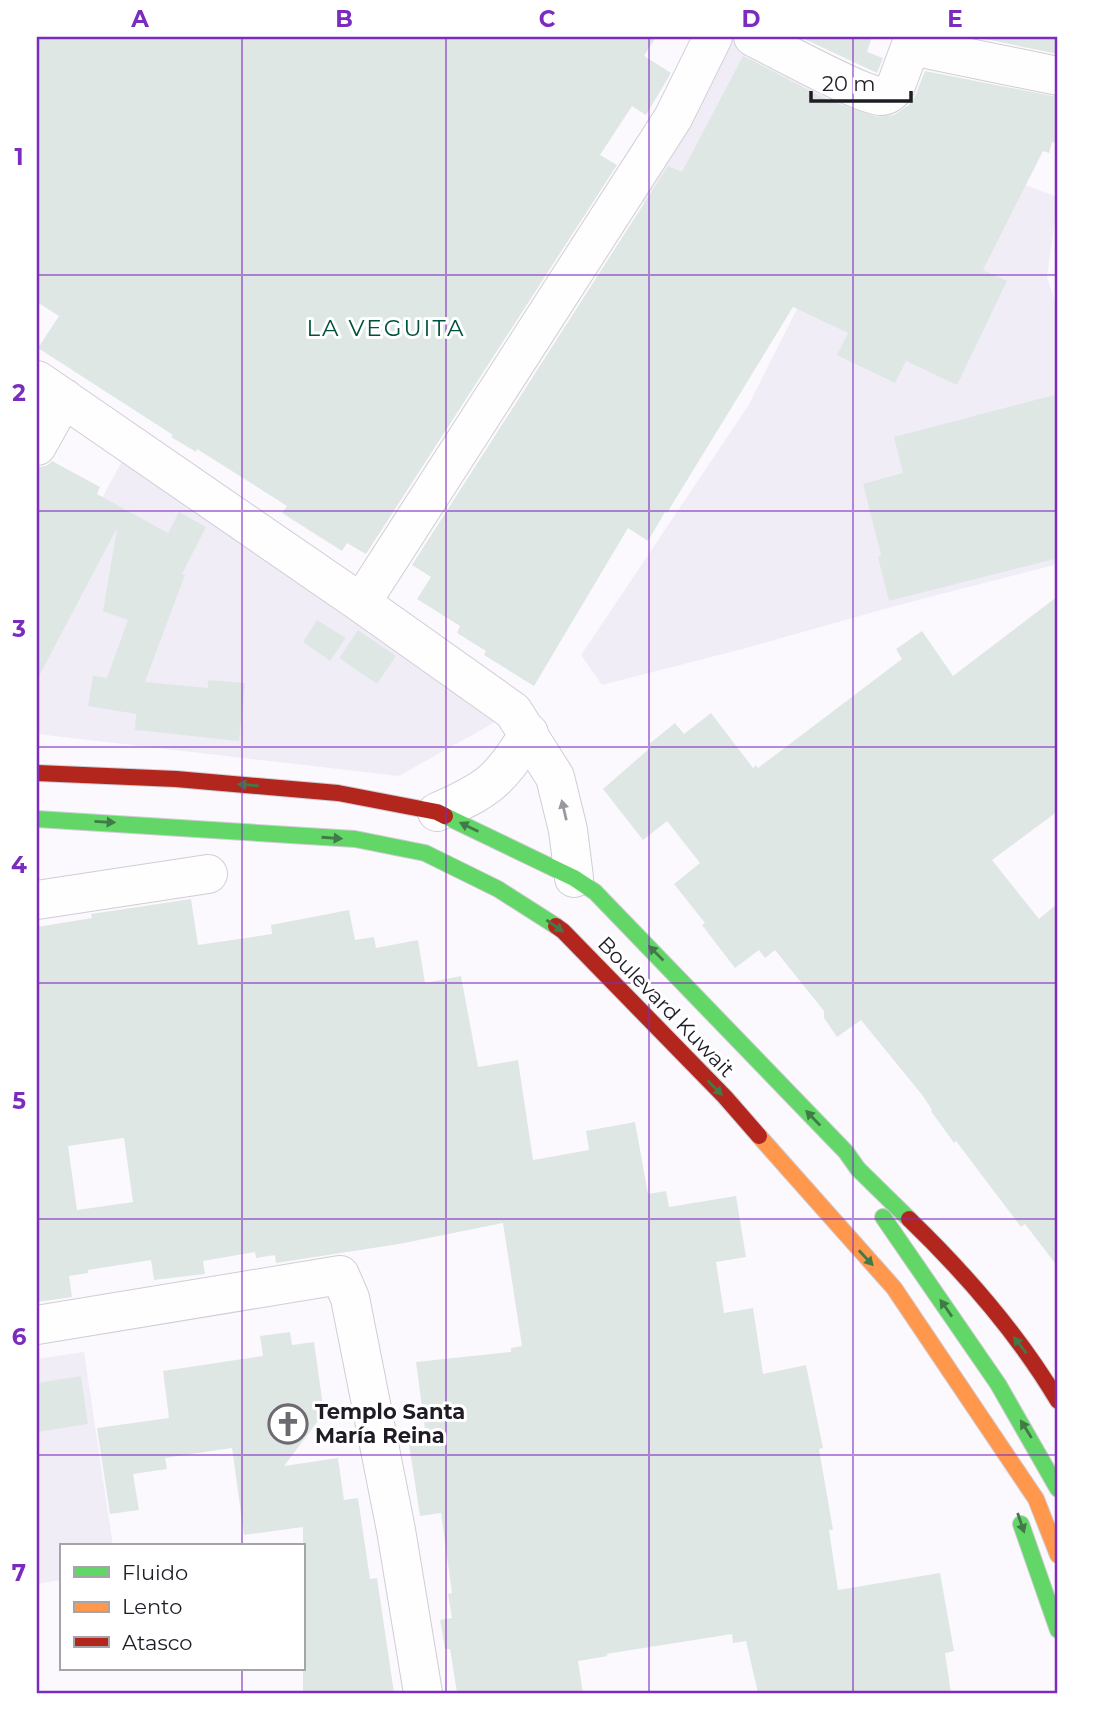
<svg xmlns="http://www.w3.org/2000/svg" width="1095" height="1730" viewBox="0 0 1095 1730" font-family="Montserrat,sans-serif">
	<rect width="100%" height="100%" fill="#fbf9fd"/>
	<!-- built -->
	<path fill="#f0edf7" d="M 723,37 L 735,37 L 1004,177 L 1058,197 L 1047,277 L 1058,309 L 1058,564 L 895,606 L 746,648 L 602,685 L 581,655 L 748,406 L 798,307 L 774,283 L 640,200 Z
		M 122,461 L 504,717 L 399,776 L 37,734 L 37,620 Z
		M 84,1352 L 113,1546 L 61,1546 L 61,1580 L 37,1584 L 37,1359 Z"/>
	<!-- building -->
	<path fill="#dfe7e5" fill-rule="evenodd" d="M 37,37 L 656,37 L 644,56 L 671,73 L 646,115 L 632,106 L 600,155 L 617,165 L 366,554 L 347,543 L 342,551 L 282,513 L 287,506 L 197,449 L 196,452 L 171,437 L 173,435 L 38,348 L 59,316 L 37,302 Z
		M 800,37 L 872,37 L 867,52 L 883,58 L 877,73 Z
		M 975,37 L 1058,37 L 1058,54 Z
		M 743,56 L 828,100 L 877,117 L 894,115 L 909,105 L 915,96 L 925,71 L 1058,97 L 1058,143 L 1052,142 L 1049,153 L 1043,151 L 983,270 L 1007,281 L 957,385 L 906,361 L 895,383 L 837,355 L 848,333 L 793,307 L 667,513 L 665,512 L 648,541 L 628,528 L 534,686 L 484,655 L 486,651 L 457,633 L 460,626 L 417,599 L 431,577 L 412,565 L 668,166 L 682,172 Z
		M 1058,394 L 1058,558 L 889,601 L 878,557 L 881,555 L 863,484 L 903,473 L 894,437 Z
		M 52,461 L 100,487 L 97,494 L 168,533 L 179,512 L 206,527 L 182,574 L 185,575 L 145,682 L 208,688 L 208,680 L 245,683 L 239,741 L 135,730 L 136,714 L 88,706 L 93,676 L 107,678 L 128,620 L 103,611 L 117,528 L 37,680 L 37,468 L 48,465 Z
		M 1058,596 L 1058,811 L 992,860 L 1039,919 L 1058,903 L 1058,1267 L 1025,1224 L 1021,1227 L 956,1141 L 954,1143 L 931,1111 L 932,1110 L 923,1096 L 861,1020 L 837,1037 L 824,1018 L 824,1011 L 775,950 L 765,958 L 759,950 L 735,968 L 702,925 L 705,923 L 674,884 L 700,863 L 667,821 L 643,840 L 603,789 L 651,747 L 649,744 L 675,723 L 684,734 L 711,713 L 753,768 L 756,765 L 758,768 L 902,659 L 896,649 L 922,631 L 953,676 Z
		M 317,620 L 346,638 L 330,661 L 303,642 Z
		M 358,630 L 396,656 L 377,684 L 339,658 Z
		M 191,899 L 198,945 L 272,934 L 271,925 L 349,910 L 355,940 L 374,937 L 376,948 L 418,940 L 425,983 L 461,976 L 478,1067 L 518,1060 L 533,1160 L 589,1150 L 586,1131 L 635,1122 L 648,1194 L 666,1191 L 669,1207 L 736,1196 L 746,1257 L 716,1262 L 724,1313 L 753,1308 L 763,1374 L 806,1365 L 823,1448 L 819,1449 L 833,1530 L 829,1530 L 838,1590 L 940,1573 L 954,1651 L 945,1653 L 951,1693 L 758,1693 L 746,1641 L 733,1643 L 732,1634 L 606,1654 L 608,1656 L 578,1661 L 583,1693 L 457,1693 L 450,1649 L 445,1649 L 440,1620 L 452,1618 L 448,1594 L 452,1593 L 441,1513 L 420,1516 L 408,1438 L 426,1436 L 416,1362 L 511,1352 L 511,1348 L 522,1346 L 503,1223 L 399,1244 L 276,1263 L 275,1255 L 256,1258 L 255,1252 L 203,1261 L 205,1274 L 154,1280 L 151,1260 L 88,1270 L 88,1273 L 69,1276 L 72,1297 L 37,1302 L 37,927 L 92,918 L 91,914 ZM 124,1138 L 133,1202 L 77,1210 L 68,1146 Z
		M 290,1332 L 292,1345 L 314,1342 L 324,1413 L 284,1466 L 338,1458 L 344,1500 L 358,1498 L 370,1579 L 377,1578 L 394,1693 L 303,1693 L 303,1527 L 244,1535 L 232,1448 L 165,1458 L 167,1469 L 133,1474 L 139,1510 L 110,1514 L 97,1428 L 169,1418 L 163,1371 L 263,1356 L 260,1336 Z
		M 81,1376 L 88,1424 L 37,1432 L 37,1383 Z"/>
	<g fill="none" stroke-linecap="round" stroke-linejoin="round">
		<!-- street casing -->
		<g stroke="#d0cdd5" stroke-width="40">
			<path id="street" d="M 753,37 C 776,48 860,95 881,96 C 887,96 891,92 895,88 L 914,37
				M 911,46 L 1058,76
				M 37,380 L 361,603 L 513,711 L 555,777 L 568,830 L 574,878
				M 37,446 L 64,398
				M 361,603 L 673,118 L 713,37
				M 437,812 C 488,790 500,781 529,733
				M 37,900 L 208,874
				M 37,1325 L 340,1275 L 350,1298 L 396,1530 L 423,1693"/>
		</g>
		<!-- fast casing -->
		<g stroke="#d0cdd5" stroke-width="18">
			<path id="fast" d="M 445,816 L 574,878 L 595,892 L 846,1152 L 858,1169 L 909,1219
				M 37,819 L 355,839 L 425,853 L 498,889 L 556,926
				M 883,1217 L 998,1384 L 1058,1489
				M 1021,1524 L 1058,1630"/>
		</g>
		<!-- slow casing -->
		<g stroke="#d0cdd5" stroke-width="18">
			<path id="slow" d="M 759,1136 L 894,1288 L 1036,1499 L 1058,1555"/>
		</g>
		<!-- jam casing -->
		<g stroke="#d0cdd5" stroke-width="18">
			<path id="jam" d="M 37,773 L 176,779 L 338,793 L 437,812 L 445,816
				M 556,926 L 563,931 L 725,1097 L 759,1136
				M 909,1219 C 966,1274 1017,1332 1058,1401"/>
		</g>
		<!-- street -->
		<use href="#street" stroke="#fefeff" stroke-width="38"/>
		<!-- fast -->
		<use href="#fast" stroke="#63d668" stroke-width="16"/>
		<!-- slow -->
		<use href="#slow" stroke="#ff974d" stroke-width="16"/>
		<!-- jam -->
		<use href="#jam" stroke="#b3261e" stroke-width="16"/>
	</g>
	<!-- one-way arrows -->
	<defs><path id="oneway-solid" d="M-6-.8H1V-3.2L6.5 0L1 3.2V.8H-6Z" transform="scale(1.75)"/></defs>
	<g fill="#417947">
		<use href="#oneway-solid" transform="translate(248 785) rotate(-175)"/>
		<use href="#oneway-solid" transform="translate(105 822) rotate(3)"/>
		<use href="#oneway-solid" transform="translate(469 827) rotate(-154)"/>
		<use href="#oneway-solid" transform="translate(332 838) rotate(4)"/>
		<use href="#oneway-solid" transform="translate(555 926) rotate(35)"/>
		<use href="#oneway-solid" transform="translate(656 953) rotate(-135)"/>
		<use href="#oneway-solid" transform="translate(715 1088) rotate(45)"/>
		<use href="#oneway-solid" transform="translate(813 1118) rotate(-134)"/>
		<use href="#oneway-solid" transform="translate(866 1258) rotate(47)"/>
		<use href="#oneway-solid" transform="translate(946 1308) rotate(-125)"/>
		<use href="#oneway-solid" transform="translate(1020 1345) rotate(-128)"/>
		<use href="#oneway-solid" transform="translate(1026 1429) rotate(-122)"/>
		<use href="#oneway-solid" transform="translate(1021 1523) rotate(71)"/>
	</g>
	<use fill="#9a989d" href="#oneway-solid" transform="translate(564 810) rotate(-103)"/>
	<!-- grid -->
	<path fill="none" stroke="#7b2cbf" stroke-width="2" stroke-opacity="0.55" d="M 242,37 L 242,1546M 446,37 L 446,1693M 649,37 L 649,1693M 853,37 L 853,1693M 37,275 L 1058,275M 37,511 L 1058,511M 37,747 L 1058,747M 37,983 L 1058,983M 37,1219 L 1058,1219M 37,1455 L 1058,1455M 242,1669 L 242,1693"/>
	<!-- icons -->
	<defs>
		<g id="church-ring" transform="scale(2.0125)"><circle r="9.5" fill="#fff" stroke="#6c6971" stroke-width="1.5"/><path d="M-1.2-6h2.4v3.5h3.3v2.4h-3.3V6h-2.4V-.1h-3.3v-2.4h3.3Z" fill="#6c6971"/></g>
	</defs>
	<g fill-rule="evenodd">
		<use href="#church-ring" x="288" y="1424"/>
	</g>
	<g text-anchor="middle" stroke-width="6" stroke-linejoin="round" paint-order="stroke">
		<!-- street labels -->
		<g font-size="21" fill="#1f1c26" stroke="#fff">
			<text transform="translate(666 1007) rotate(46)" y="7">Boulevard Kuwait</text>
		</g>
		<!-- poi labels -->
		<g font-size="21" font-weight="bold" fill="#1f1c26" stroke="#fff" text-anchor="start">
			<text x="315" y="1419">Templo Santa<tspan x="315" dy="24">María Reina</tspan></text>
		</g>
		<!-- neighbourhood labels -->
		<g font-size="23" letter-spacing="2" fill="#00513b" stroke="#fff">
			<text x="386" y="336">LA VEGUITA</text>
		</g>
	</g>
	<!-- border -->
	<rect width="1095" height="1730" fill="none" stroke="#ffffff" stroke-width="77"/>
	<!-- legend -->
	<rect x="60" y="1544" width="245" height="126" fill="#ffffff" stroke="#a5a4a8" stroke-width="2"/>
	<rect x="74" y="1567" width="35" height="10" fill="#63d668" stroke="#a5a4a8" stroke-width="2"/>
	<text x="122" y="1580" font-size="21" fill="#1f1c26">Fluido</text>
	<rect x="74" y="1602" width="35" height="10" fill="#ff974d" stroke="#a5a4a8" stroke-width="2"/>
	<text x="122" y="1614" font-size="21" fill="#1f1c26">Lento</text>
	<rect x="74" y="1637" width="35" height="10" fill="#b3261e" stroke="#a5a4a8" stroke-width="2"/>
	<text x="122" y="1650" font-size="21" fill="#1f1c26">Atasco</text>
	<!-- scale -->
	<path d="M811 91v10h100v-10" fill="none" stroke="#1f1c26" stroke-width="3.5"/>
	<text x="822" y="91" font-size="21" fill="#1f1c26" stroke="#ffffff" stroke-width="5" paint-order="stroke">20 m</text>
	<rect x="38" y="38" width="1018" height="1654" fill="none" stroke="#7b2cbf" stroke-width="2.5"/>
	<g font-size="23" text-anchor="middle" font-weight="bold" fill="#7b2cbf">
		<text x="140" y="27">A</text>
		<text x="344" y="27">B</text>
		<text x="547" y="27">C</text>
		<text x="751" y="27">D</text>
		<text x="955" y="27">E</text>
		<text x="19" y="165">1</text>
		<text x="19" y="401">2</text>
		<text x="19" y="637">3</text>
		<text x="19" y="873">4</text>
		<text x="19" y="1109">5</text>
		<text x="19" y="1345">6</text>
		<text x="19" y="1581">7</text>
	</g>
</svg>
